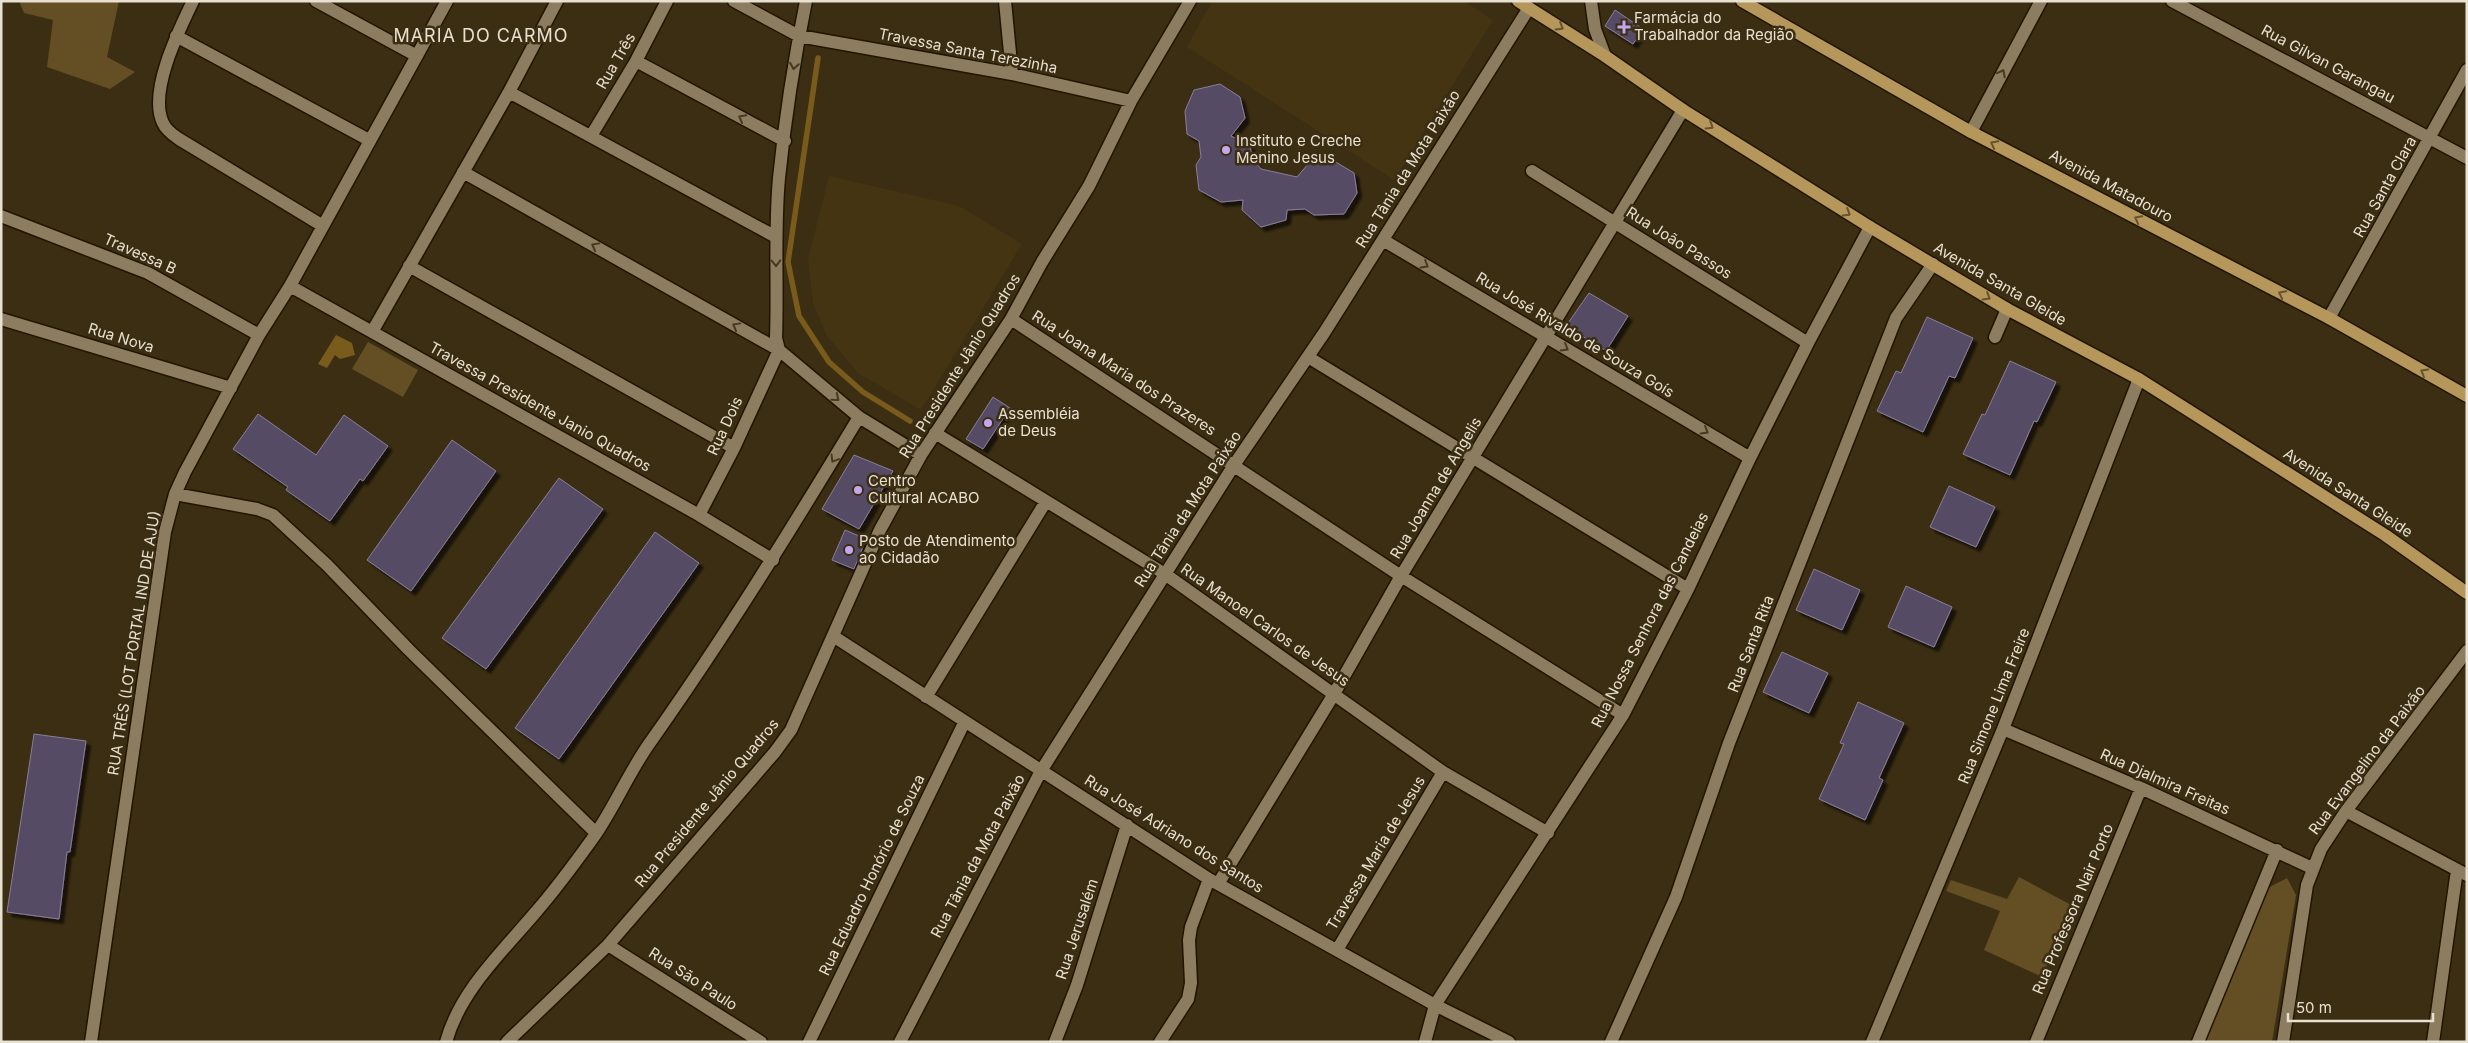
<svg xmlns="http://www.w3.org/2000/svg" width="2468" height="1043" viewBox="0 0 2468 1043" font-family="Inter,sans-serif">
	<defs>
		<filter id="shadow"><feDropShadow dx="4.5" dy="4.5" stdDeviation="1" flood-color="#0009"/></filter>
	</defs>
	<rect width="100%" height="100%" fill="#3b2e13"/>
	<!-- built -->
	<path fill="#443411" d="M 1212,1 L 1464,1 L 1493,20 L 1394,180 L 1187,47 Z
		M 829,176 L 959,206 L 1022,244 L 921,410 L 858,373 L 827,336 L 813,303 L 808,259 Z"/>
	<!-- green -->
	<path fill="#644f24" d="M 19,1 L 119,1 L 107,57 L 135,72 L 110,89 L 47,67 L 53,20 L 24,13 Z
		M 368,342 L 418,370 L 403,397 L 352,369 Z
		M 2019,877 L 2073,906 L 2042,977 L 1984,950 L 2000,911 L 1946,891 L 1951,880 L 2007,899 Z
		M 2287,878 L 2296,895 L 2272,1042 L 2205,1042 L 2268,888 Z"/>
	<!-- water -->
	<path fill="#795c1c" d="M 336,335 L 352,343 L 355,355 L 340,359 L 335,355 L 327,368 L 318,364 Z"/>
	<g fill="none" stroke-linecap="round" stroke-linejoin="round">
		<!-- stream -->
		<path stroke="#795c1c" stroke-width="5.5" d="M 818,58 L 788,262 L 799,316 L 829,362 L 863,392 L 910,421"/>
	</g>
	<!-- building -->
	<path fill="#554b65" stroke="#897e9b" filter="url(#shadow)" d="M 1615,10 L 1643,29 L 1633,44 L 1605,26 Z
		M 1220,84 L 1240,97 L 1245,118 L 1231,136 L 1250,145 L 1252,158 L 1261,169 L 1297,177 L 1309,163 L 1326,156 L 1354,173 L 1357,193 L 1344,214 L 1314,215 L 1305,209 L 1287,210 L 1286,220 L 1261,227 L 1242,210 L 1243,200 L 1221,202 L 1199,190 L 1196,165 L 1201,157 L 1199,141 L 1187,134 L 1185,111 L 1194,90 Z
		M 1589,293 L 1628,316 L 1606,351 L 1566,326 Z
		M 1927,317 L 1973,338 L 1955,378 L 1949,376 L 1923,432 L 1877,411 L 1896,371 L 1901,373 Z
		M 2010,361 L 2056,382 L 2037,422 L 2034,421 L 2010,475 L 1963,454 L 1982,414 L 1985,415 Z
		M 993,397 L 1010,408 L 983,449 L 966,439 Z
		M 258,414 L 316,455 L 344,415 L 388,446 L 363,481 L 360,479 L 330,521 L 286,490 L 288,487 L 233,449 Z
		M 452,440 L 496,471 L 411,591 L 367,560 Z
		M 854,455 L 893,471 L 859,529 L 822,509 Z
		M 559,478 L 603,509 L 486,669 L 442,638 Z
		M 1949,486 L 1995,507 L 1976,547 L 1930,527 Z
		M 845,530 L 866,539 L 854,569 L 832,560 Z
		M 655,532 L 699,563 L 559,759 L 515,728 Z
		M 1814,569 L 1860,590 L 1842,630 L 1796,610 Z
		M 1906,586 L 1952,607 L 1934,647 L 1888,627 Z
		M 1782,652 L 1828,673 L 1809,713 L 1763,692 Z
		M 1858,702 L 1904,723 L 1879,778 L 1883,780 L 1865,820 L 1819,799 L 1844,744 L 1840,743 Z
		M 34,734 L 86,741 L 70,852 L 67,852 L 59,919 L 7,912 Z"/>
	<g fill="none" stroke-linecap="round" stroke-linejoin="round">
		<!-- street casing -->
		<g stroke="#221500" stroke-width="15">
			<path id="street" d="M 193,1 C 179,30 148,92 163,123 C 166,130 173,135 179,139 L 323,226
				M 316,1 L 417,56
				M 734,1 L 799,36 L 1012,74 L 1131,101
				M 806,1 C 794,60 785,119 779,178 C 774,232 778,285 776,338 L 779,350 L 859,417 L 921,455
				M 1005,1 L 1012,74
				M 2172,1 L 2467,158
				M 176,36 L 369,140
				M 636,61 L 785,141
				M 509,92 L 776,237
				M 591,136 L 636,61 L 667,1
				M 1532,171 L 1808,343
				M 463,172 L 779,350 L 734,448 L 699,515
				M 1,216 L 148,273 L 259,335
				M 1383,240 L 1750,458
				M 409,266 L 734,448
				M 290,286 L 699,515 L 773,560
				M 2329,318 L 2467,70
				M 1,319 L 231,388
				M 1011,319 L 1401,576 L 1623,715
				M 372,332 L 509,92 L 557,1
				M 1995,337 L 2007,309
				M 1308,357 L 1688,589
				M 935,433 L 1165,574 L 1443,772 L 1548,833
				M 175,494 L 257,509 L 273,515 L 327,565 L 409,650 L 596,833
				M 833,636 L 1209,879 L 1435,1005 L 1509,1042
				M 926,697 L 1045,503
				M 2003,729 L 2141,788 L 2312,868
				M 2346,811 L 2467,875
				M 1218,884 L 1334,694 L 1401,576 L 1683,110
				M 608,945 L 761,1042
				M 1337,950 L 1443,772
				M 91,1042 L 165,532 L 175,494 L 185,472 L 259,335 L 290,286 L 447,1
				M 446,1042 C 460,991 502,952 535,913 C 556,889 575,863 593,838 C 614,808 628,774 649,744 C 724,638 792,528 859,417
				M 507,1042 L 608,945 L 775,752 L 791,730 L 880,530 L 921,455 L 1011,319 L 1042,262 L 1089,186 L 1131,101 L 1190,1
				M 809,1042 L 964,723
				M 900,1042 L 1041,771 L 1234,465 L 1324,333 L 1529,8
				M 1055,1042 L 1077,985 L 1127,825
				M 1160,1042 L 1188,999 L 1191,983 L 1189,940 L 1191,927 L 1209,879
				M 1425,1042 L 1435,1005 L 1623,715 L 1688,589 L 1750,458 L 1808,343 L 1870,227
				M 1611,1042 L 1676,897 L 1729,743 L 1896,318 L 1933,264
				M 1872,1042 L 2003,729 L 2139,379
				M 2036,1042 L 2141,788
				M 2198,1042 L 2277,850
				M 2283,1042 L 2307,885 L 2321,849 L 2346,811 L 2467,651
				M 2433,1042 L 2457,870"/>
		</g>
		<!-- secondary casing -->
		<g stroke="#221500" stroke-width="15">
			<path id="secondary" d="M 1591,1 L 1595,29 L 1605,56
				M 1971,132 L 2041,1"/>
		</g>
		<!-- primary casing -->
		<g stroke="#221500" stroke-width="15">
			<path id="primary" d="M 1518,1 L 1605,56 L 1683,110 L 1870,227 L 2007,309 L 2139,379 L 2385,535 L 2467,593
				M 1742,1 L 1971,132 L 2329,318 L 2467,396"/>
		</g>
		<!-- street -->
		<use href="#street" stroke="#8c7d60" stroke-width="12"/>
		<!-- secondary -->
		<use href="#secondary" stroke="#8c7d60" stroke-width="12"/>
		<!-- primary -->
		<use href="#primary" stroke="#b5975c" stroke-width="12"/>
	</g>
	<!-- one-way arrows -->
	<defs><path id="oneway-chevron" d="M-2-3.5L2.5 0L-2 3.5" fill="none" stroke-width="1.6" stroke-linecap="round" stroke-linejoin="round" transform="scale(1.25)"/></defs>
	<g stroke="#66532d">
		<use href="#oneway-chevron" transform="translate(1560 27) rotate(32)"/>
		<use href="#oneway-chevron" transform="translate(1710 126) rotate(32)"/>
		<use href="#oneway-chevron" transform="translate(1994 144) rotate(-152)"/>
		<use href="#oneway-chevron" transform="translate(1847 213) rotate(32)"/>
		<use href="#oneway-chevron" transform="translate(2138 219) rotate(-152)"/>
		<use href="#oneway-chevron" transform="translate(2282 294) rotate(-152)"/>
		<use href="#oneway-chevron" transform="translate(1987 297) rotate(31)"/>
		<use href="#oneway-chevron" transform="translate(2424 372) rotate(-150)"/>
	</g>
	<g stroke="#473a1f">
		<use href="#oneway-chevron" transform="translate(794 66) rotate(99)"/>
		<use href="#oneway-chevron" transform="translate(2002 73) rotate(-62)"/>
		<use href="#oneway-chevron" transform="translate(742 118) rotate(-152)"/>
		<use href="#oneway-chevron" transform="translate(595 246) rotate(-151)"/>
		<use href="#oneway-chevron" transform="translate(776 263) rotate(89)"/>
		<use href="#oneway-chevron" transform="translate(1425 265) rotate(31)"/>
		<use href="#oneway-chevron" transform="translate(736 326) rotate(-151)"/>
		<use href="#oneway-chevron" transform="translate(1565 348) rotate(30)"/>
		<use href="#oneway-chevron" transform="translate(836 398) rotate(39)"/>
		<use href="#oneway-chevron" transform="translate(1705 431) rotate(30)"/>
		<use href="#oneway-chevron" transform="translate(834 459) rotate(121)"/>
	</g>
	<!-- markers -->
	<g fill="#c5a6f0" stroke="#3b2e13" stroke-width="2">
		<path d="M1621.5 19.5h5v5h5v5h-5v5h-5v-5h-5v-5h5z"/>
		<circle cx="1226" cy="150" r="5"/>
		<circle cx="988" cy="423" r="5"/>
		<circle cx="858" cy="490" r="5"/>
		<circle cx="849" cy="550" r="5"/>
	</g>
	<g text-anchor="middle" stroke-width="5" stroke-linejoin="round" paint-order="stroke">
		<!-- poi labels -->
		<g font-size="15" fill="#e8e0d0" stroke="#3b2e13" text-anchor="start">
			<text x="1634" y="23">Farmácia do<tspan x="1634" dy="17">Trabalhador da Região</tspan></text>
			<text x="1236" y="146">Instituto e Creche<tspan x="1236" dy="17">Menino Jesus</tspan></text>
			<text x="998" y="419">Assembléia<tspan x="998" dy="17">de Deus</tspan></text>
			<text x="868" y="486">Centro<tspan x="868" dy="17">Cultural ACABO</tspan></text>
			<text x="859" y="546">Posto de Atendimento<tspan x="859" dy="17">ao Cidadão</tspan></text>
		</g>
		<!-- street labels -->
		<g font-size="15" fill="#e8e0d0" stroke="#3b2e13">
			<text transform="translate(968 51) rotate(11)" y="5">Travessa Santa Terezinha</text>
			<text transform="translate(616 61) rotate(-60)" y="5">Rua Três</text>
			<text transform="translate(2328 64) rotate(28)" y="5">Rua Gilvan Garangau</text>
			<text transform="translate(1408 169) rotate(-58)" y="5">Rua Tânia da Mota Paixão</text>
			<text transform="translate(2111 186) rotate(28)" y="5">Avenida Matadouro</text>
			<text transform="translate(2385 187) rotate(-61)" y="5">Rua Santa Clara</text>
			<text transform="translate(1679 243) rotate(32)" y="5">Rua João Passos</text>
			<text transform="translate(140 254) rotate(24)" y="5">Travessa B</text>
			<text transform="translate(2000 284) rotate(30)" y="5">Avenida Santa Gleide</text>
			<text transform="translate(1575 335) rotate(31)" y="5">Rua José Rivaldo de Souza Goís</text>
			<text transform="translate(121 338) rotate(17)" y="5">Rua Nova</text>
			<text transform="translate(960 366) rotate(-58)" y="5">Rua Presidente Jânio Quadros</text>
			<text transform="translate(1124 373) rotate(33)" y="5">Rua Joana Maria dos Prazeres</text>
			<text transform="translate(540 407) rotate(29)" y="5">Travessa Presidente Janio Quadros</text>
			<text transform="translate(725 426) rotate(-65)" y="5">Rua Dois</text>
			<text transform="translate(1436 488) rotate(-59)" y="5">Rua Joanna de Angelis</text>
			<text transform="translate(2348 493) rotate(33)" y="5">Avenida Santa Gleide</text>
			<text transform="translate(1188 509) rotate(-57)" y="5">Rua Tânia da Mota Paixão</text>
			<text transform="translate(1650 620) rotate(-63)" y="5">Rua Nossa Senhora das Candeias</text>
			<text transform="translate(1265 625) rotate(35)" y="5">Rua Manoel Carlos de Jesus</text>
			<text transform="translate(134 643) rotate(-81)" y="5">RUA TRÊS (LOT PORTAL IND DE AJU)</text>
			<text transform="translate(1751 644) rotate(-69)" y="5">Rua Santa Rita</text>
			<text transform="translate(1994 706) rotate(-68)" y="5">Rua Simone Lima Freire</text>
			<text transform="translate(2367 760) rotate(-53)" y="5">Rua Evangelino da Paixão</text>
			<text transform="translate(2165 782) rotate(24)" y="5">Rua Djalmira Freitas</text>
			<text transform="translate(707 803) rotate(-50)" y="5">Rua Presidente Jânio Quadros</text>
			<text transform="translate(1174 834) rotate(32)" y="5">Rua José Adriano dos Santos</text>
			<text transform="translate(1376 853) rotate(-59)" y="5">Travessa Maria de Jesus</text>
			<text transform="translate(978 856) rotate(-62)" y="5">Rua Tânia da Mota Paixão</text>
			<text transform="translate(872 875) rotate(-64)" y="5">Rua Eduadro Honório de Souza</text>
			<text transform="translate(2073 909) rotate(-67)" y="5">Rua Professora Nair Porto</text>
			<text transform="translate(1077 929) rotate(-72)" y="5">Rua Jerusalém</text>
			<text transform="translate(693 979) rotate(33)" y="5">Rua São Paulo</text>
		</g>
		<!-- quarter labels -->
		<g font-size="18" letter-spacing="1" fill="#e8e0d0" stroke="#3b2e13">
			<text x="481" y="42">MARIA DO CARMO</text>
		</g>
	</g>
	<!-- border -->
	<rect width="2468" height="1043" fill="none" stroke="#e8e0d0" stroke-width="5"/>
	<!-- scale -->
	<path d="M2288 1013v8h145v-8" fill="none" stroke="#e8e0d0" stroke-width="2.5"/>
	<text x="2296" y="1013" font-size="15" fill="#e8e0d0" stroke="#3b2e13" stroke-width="4" paint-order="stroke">50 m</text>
</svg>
